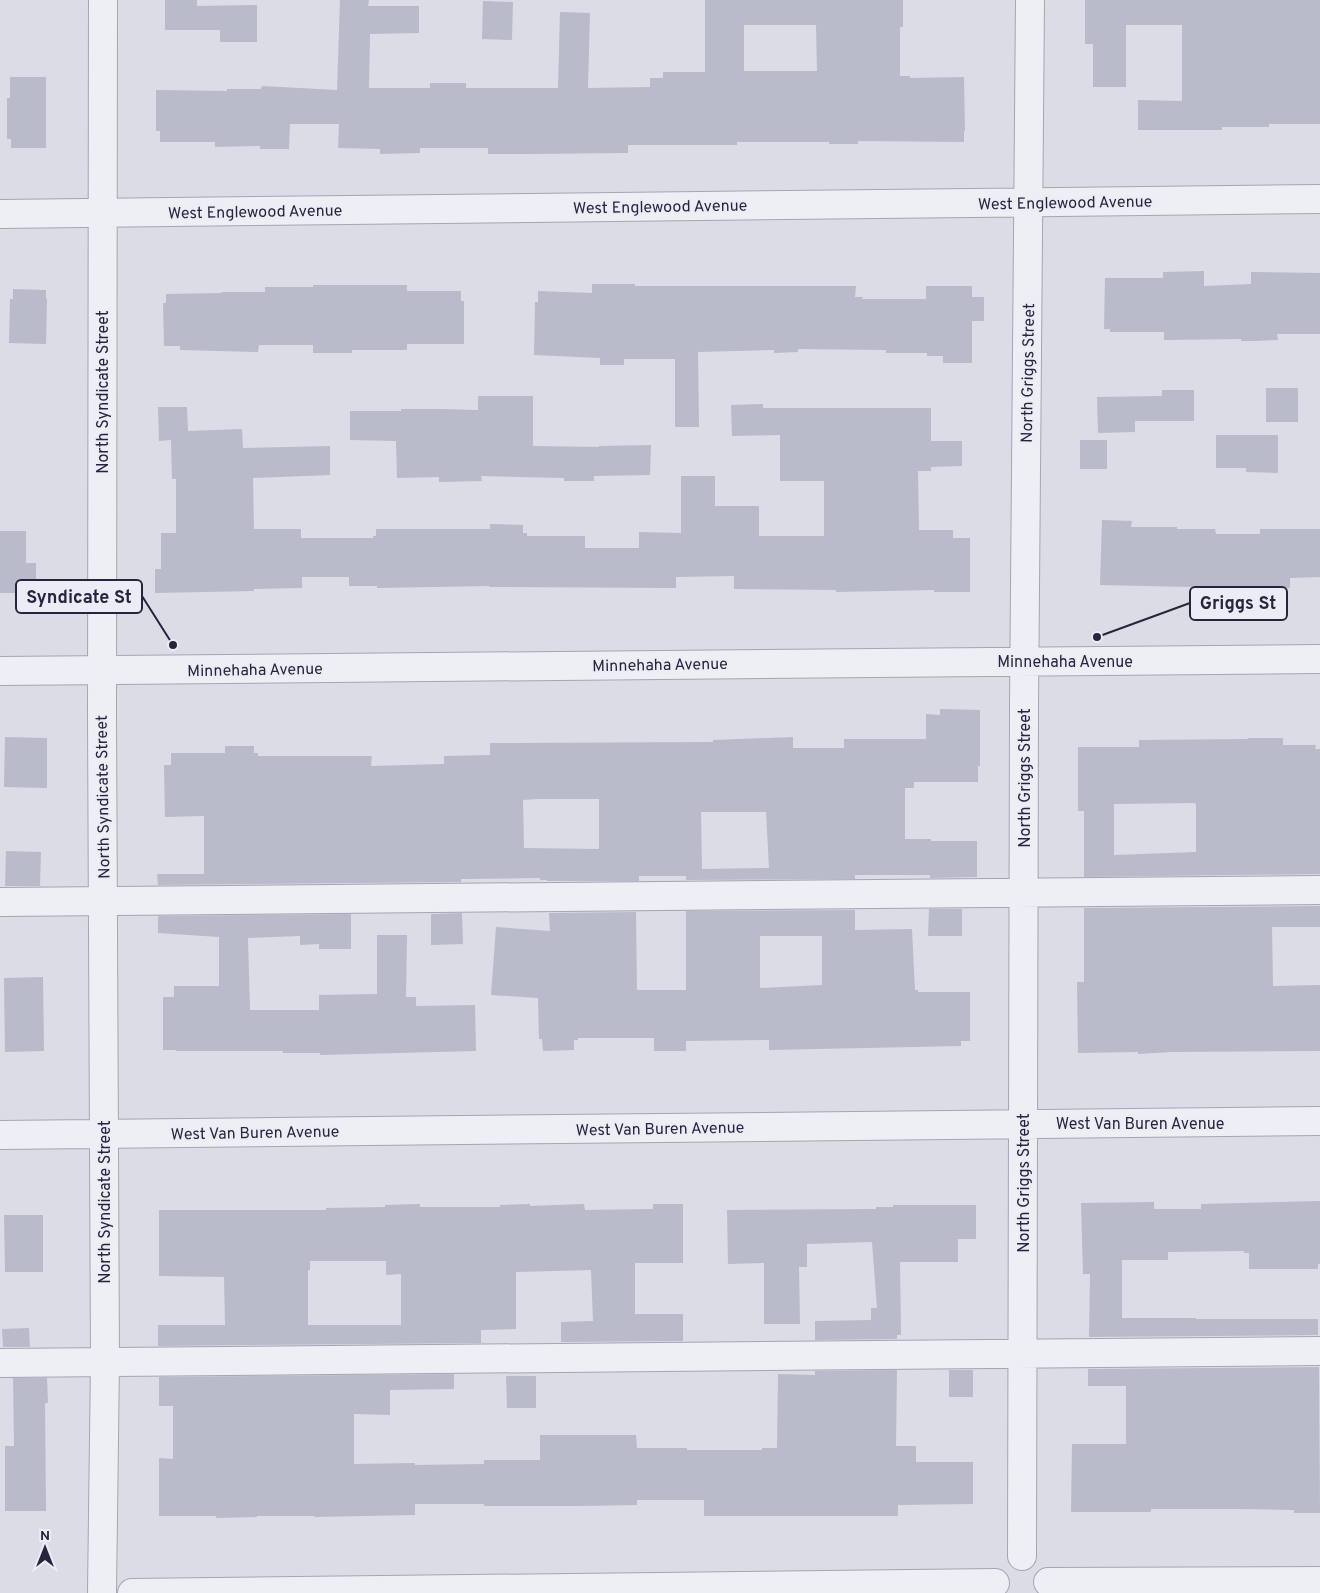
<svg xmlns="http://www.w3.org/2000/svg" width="1320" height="1593" viewBox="0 0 1320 1593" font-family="Overpass,sans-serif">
	<rect width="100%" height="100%" fill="#dcdce7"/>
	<!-- building -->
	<path fill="#b9baca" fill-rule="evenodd" d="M 165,0 L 197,0 L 197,6 L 257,5 L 257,42 L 220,42 L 220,30 L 165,30 Z
		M 340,0 L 369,0 L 368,6 L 419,6 L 419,33 L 370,34 L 369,88 L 430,88 L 430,83 L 466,83 L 466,88 L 558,88 L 560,12 L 590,13 L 588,88 L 650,87 L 650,78 L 663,78 L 663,72 L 705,72 L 705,0 L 903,0 L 903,27 L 900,27 L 900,76 L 910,76 L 910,78 L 964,77 L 965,131 L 964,131 L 964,142 L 858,141 L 858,144 L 829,144 L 829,142 L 737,142 L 737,145 L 628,145 L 628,153 L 528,154 L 488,154 L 488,148 L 420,148 L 420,153 L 380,154 L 380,149 L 338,148 L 339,124 L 290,124 L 289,149 L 260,149 L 260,146 L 215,147 L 215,142 L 160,142 L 160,131 L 156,131 L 156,90 L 227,91 L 227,89 L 261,89 L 262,86 L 337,90 ZM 744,25 L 816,25 L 817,71 L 744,71 Z
		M 1085,0 L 1320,0 L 1320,124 L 1269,124 L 1269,127 L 1222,127 L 1222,130 L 1138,130 L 1138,100 L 1182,101 L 1182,25 L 1126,25 L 1126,87 L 1093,87 L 1093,44 L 1085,44 Z
		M 483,1 L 513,2 L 512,40 L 482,39 Z
		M 10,77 L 46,77 L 46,148 L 11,148 L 11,139 L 7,139 L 7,98 L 10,98 Z
		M 1204,271 L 1204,286 L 1251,284 L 1251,272 L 1320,273 L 1320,334 L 1277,334 L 1278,340 L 1255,341 L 1241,341 L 1241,339 L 1164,340 L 1164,332 L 1110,332 L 1110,329 L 1104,329 L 1105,278 L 1163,278 L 1163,272 Z
		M 592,284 L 635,284 L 635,286 L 856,286 L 855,297 L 863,297 L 862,299 L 926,299 L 926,286 L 972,286 L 972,297 L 984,297 L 984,321 L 972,321 L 972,363 L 943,363 L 943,356 L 927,356 L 927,353 L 886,353 L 886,350 L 798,349 L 798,352 L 774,353 L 774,350 L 698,352 L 699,427 L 675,427 L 675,359 L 624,359 L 624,365 L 600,365 L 600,358 L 534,355 L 535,302 L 538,302 L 538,291 L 592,293 Z
		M 313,285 L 407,285 L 407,291 L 461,291 L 461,301 L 464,301 L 464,344 L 407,344 L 407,350 L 352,350 L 352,353 L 313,353 L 313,345 L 259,345 L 258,352 L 180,350 L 180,346 L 164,346 L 163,303 L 166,303 L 166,294 L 222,293 L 222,292 L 265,292 L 265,287 L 313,287 Z
		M 13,289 L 46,290 L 46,299 L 47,299 L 46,344 L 9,343 L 10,299 L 13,299 Z
		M 1266,388 L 1298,388 L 1298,422 L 1266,422 Z
		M 1162,390 L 1194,390 L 1194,421 L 1135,421 L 1135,432 L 1098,433 L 1097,397 L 1162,396 Z
		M 478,396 L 533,396 L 533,446 L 599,447 L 599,446 L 651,445 L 650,475 L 594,476 L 594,481 L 564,481 L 564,478 L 481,476 L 482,481 L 439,482 L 439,477 L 397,478 L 396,441 L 350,440 L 350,411 L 401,411 L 401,409 L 440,409 L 478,410 Z
		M 763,404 L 763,408 L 931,408 L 931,441 L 962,441 L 962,466 L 931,467 L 931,471 L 918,471 L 919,530 L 953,530 L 953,538 L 970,538 L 970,592 L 934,592 L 934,590 L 836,592 L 836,590 L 734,589 L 734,576 L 676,577 L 676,588 L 489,587 L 489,586 L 377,588 L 377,586 L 349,586 L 349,577 L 302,577 L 302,588 L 254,589 L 254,591 L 155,593 L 155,569 L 161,569 L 161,533 L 176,533 L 176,479 L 172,479 L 171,440 L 159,441 L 158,407 L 187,407 L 188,431 L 242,429 L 243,448 L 330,446 L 330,475 L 253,478 L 254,529 L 301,529 L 301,538 L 373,538 L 373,536 L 376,536 L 376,529 L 490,529 L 490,524 L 523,525 L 523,533 L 527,533 L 527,536 L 585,536 L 585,548 L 639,548 L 639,532 L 681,533 L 681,476 L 715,476 L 715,506 L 759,506 L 759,536 L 824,536 L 824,481 L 780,481 L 780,435 L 732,436 L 731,405 Z
		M 1216,435 L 1278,435 L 1278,473 L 1246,472 L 1246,468 L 1216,468 Z
		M 1080,440 L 1107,440 L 1107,469 L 1080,469 Z
		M 1102,520 L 1132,521 L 1131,527 L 1177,527 L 1177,529 L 1215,529 L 1216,534 L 1260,534 L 1260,529 L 1320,529 L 1320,577 L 1290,578 L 1290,588 L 1229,588 L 1229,590 L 1193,590 L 1193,587 L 1100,585 Z
		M 0,531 L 26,531 L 26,563 L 36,563 L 36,593 L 0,593 Z
		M 940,709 L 980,710 L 980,766 L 978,766 L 978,782 L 914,782 L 914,788 L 905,788 L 905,839 L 931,839 L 931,841 L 977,841 L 977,877 L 930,878 L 930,875 L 855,875 L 855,879 L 686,880 L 686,876 L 639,876 L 639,881 L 547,881 L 547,880 L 540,880 L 540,878 L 464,879 L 461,879 L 461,882 L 158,885 L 157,874 L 204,874 L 204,816 L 165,817 L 164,765 L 171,765 L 171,753 L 225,753 L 225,746 L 254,746 L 254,753 L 258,753 L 258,756 L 372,756 L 371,766 L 444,764 L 444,756 L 490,755 L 490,743 L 713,742 L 713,740 L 793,737 L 793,748 L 844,748 L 844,739 L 926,739 L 926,714 L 940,715 ZM 537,799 L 599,799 L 599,849 L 524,848 L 523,800 ZM 701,812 L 766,812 L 769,868 L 702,869 Z
		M 5,737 L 47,738 L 47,788 L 4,787 Z
		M 1248,738 L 1283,738 L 1283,745 L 1316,745 L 1315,749 L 1320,749 L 1320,874 L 1084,877 L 1084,811 L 1078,811 L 1078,747 L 1139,747 L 1139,740 L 1248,739 ZM 1194,803 L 1196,804 L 1196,852 L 1114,855 L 1114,804 Z
		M 6,851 L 41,852 L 40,886 L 5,886 Z
		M 1320,906 L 1320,927 L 1272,927 L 1273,986 L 1320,985 L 1320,1051 L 1172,1052 L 1138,1054 L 1138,1052 L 1078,1053 L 1077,982 L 1084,982 L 1084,908 Z
		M 929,909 L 962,909 L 962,936 L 928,936 Z
		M 855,910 L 855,930 L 912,929 L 915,990 L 918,990 L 918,992 L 970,992 L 970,1041 L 961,1041 L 961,1046 L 769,1050 L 769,1040 L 686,1041 L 686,1051 L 654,1051 L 654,1038 L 578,1038 L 578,1040 L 574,1040 L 574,1050 L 543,1051 L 542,1039 L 539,1039 L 538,998 L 491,995 L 496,927 L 550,931 L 549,913 L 636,912 L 637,990 L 686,990 L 686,911 ZM 760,936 L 822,936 L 822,985 L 760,988 Z
		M 462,913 L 463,944 L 431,945 L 431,914 Z
		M 351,914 L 351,949 L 319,949 L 319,944 L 300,945 L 300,936 L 248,938 L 250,1010 L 319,1010 L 319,995 L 377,994 L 377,935 L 407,935 L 406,997 L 416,997 L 416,1006 L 475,1005 L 476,1051 L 320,1055 L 320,1053 L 283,1053 L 283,1051 L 176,1051 L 176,1050 L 163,1050 L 163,997 L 174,997 L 174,986 L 219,986 L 219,937 L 158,933 L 158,916 Z
		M 43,977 L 44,1051 L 5,1052 L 4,978 Z
		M 1320,1201 L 1320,1264 L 1318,1264 L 1318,1269 L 1249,1269 L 1249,1253 L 1244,1253 L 1244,1251 L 1168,1252 L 1168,1260 L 1122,1260 L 1122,1318 L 1196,1318 L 1196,1319 L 1318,1319 L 1318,1335 L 1089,1337 L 1090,1274 L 1083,1274 L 1081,1203 L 1154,1202 L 1154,1209 L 1201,1209 L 1201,1204 Z
		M 420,1204 L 420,1207 L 500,1207 L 500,1205 L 530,1204 L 530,1206 L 584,1204 L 585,1210 L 653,1209 L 653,1204 L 683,1204 L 683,1263 L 635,1263 L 635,1314 L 683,1314 L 683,1341 L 561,1342 L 561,1322 L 593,1321 L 591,1270 L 516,1272 L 516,1329 L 481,1330 L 481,1343 L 158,1346 L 158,1325 L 225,1325 L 224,1277 L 159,1276 L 159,1210 L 326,1210 L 326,1208 L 385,1207 L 385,1205 ZM 310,1261 L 386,1261 L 386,1275 L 401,1274 L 401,1325 L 308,1325 L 308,1270 L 310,1270 Z
		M 893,1205 L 976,1205 L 976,1239 L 958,1239 L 958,1262 L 900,1262 L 901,1335 L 897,1335 L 897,1339 L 815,1340 L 815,1321 L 871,1320 L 871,1308 L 877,1308 L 872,1242 L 807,1244 L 807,1267 L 799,1267 L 800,1324 L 764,1324 L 764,1263 L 728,1264 L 727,1210 L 876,1209 L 876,1207 L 893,1207 Z
		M 4,1215 L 43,1215 L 43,1272 L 5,1272 Z
		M 29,1328 L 30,1347 L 3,1347 L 2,1329 Z
		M 1319,1367 L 1320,1513 L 1294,1513 L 1294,1510 L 1239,1509 L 1151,1509 L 1151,1512 L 1071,1512 L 1072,1444 L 1126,1444 L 1126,1386 L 1088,1386 L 1088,1369 Z
		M 897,1370 L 896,1446 L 916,1446 L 916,1462 L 973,1462 L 973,1504 L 898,1505 L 898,1516 L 704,1516 L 704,1500 L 637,1500 L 637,1505 L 580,1506 L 484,1506 L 484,1504 L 415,1504 L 415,1515 L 314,1517 L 314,1516 L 257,1516 L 257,1517 L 216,1518 L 216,1516 L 159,1516 L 159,1458 L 173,1459 L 173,1406 L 159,1406 L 159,1377 L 454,1374 L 454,1389 L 390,1390 L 390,1415 L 354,1414 L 354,1464 L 415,1463 L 415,1465 L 484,1464 L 484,1460 L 540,1460 L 540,1435 L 636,1435 L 637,1448 L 687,1448 L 687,1450 L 762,1450 L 762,1448 L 777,1448 L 778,1374 L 815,1375 L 815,1371 Z
		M 949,1370 L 973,1370 L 973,1397 L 949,1397 Z
		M 506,1376 L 536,1376 L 536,1408 L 507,1408 Z
		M 13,1378 L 47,1378 L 48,1403 L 45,1403 L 46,1511 L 5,1511 L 5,1446 L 14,1446 Z"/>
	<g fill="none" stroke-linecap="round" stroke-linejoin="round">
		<!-- minor casing -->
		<g stroke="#a5a5b4" stroke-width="30">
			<path id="minor" d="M 0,214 L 1320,199
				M 0,671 L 1320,659
				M 0,902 L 1320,890
				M 0,1135 L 1320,1121
				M 0,1363 L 1320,1351
				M 1022,1556 L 1024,706 L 1030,0
				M 1048,1582 L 1320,1581
				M 102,1593 L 105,1362 L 102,714 L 103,0
				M 132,1593 L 995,1583"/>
		</g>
		<!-- minor -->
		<use href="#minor" stroke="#eeeff5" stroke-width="28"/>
	</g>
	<g text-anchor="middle" stroke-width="4" stroke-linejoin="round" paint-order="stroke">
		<!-- street labels -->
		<g font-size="16" fill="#25263d" stroke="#ebecf5">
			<text transform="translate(1065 202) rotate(-1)" y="6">West Englewood Avenue</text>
			<text transform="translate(660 206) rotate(-1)" y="6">West Englewood Avenue</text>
			<text transform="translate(255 211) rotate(-1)" y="6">West Englewood Avenue</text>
			<text transform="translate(1027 373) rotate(-89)" y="6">North Griggs Street</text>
			<text transform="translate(102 392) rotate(-90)" y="6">North Syndicate Street</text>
			<text x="1065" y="667">Minnehaha Avenue</text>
			<text transform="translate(660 664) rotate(-1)" y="6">Minnehaha Avenue</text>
			<text transform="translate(255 669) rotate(-1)" y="6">Minnehaha Avenue</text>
			<text transform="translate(1024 778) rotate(-90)" y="6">North Griggs Street</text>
			<text transform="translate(102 797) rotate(-91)" y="6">North Syndicate Street</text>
			<text x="1140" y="1129">West Van Buren Avenue</text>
			<text transform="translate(660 1128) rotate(-1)" y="6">West Van Buren Avenue</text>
			<text transform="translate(255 1132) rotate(-1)" y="6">West Van Buren Avenue</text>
			<text transform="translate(1023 1183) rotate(-90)" y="6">North Griggs Street</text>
			<text transform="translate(104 1202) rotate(-90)" y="6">North Syndicate Street</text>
		</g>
	</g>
	<!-- callouts -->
	<path fill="none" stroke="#25263d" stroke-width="2" d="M173 645L142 596M1097 637L1190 603"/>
	<g fill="#25263d" stroke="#ebecf5" stroke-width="2">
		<circle cx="173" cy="645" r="5"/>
		<circle cx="1097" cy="637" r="5"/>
	</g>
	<g fill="#ebecf5" stroke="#25263d" stroke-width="2">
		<rect x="16" y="580" width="126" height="33" rx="5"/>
		<rect x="1190" y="587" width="97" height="33" rx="5"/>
	</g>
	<g font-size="18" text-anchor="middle" font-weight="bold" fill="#25263d">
		<text x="79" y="603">Syndicate St</text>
		<text x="1238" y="609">Griggs St</text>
	</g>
	<!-- north arrow -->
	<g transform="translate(45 1548)" stroke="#ebecf5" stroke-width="4" paint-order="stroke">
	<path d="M0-4L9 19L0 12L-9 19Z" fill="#25263d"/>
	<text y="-8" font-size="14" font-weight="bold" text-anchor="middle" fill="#25263d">N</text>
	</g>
</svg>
